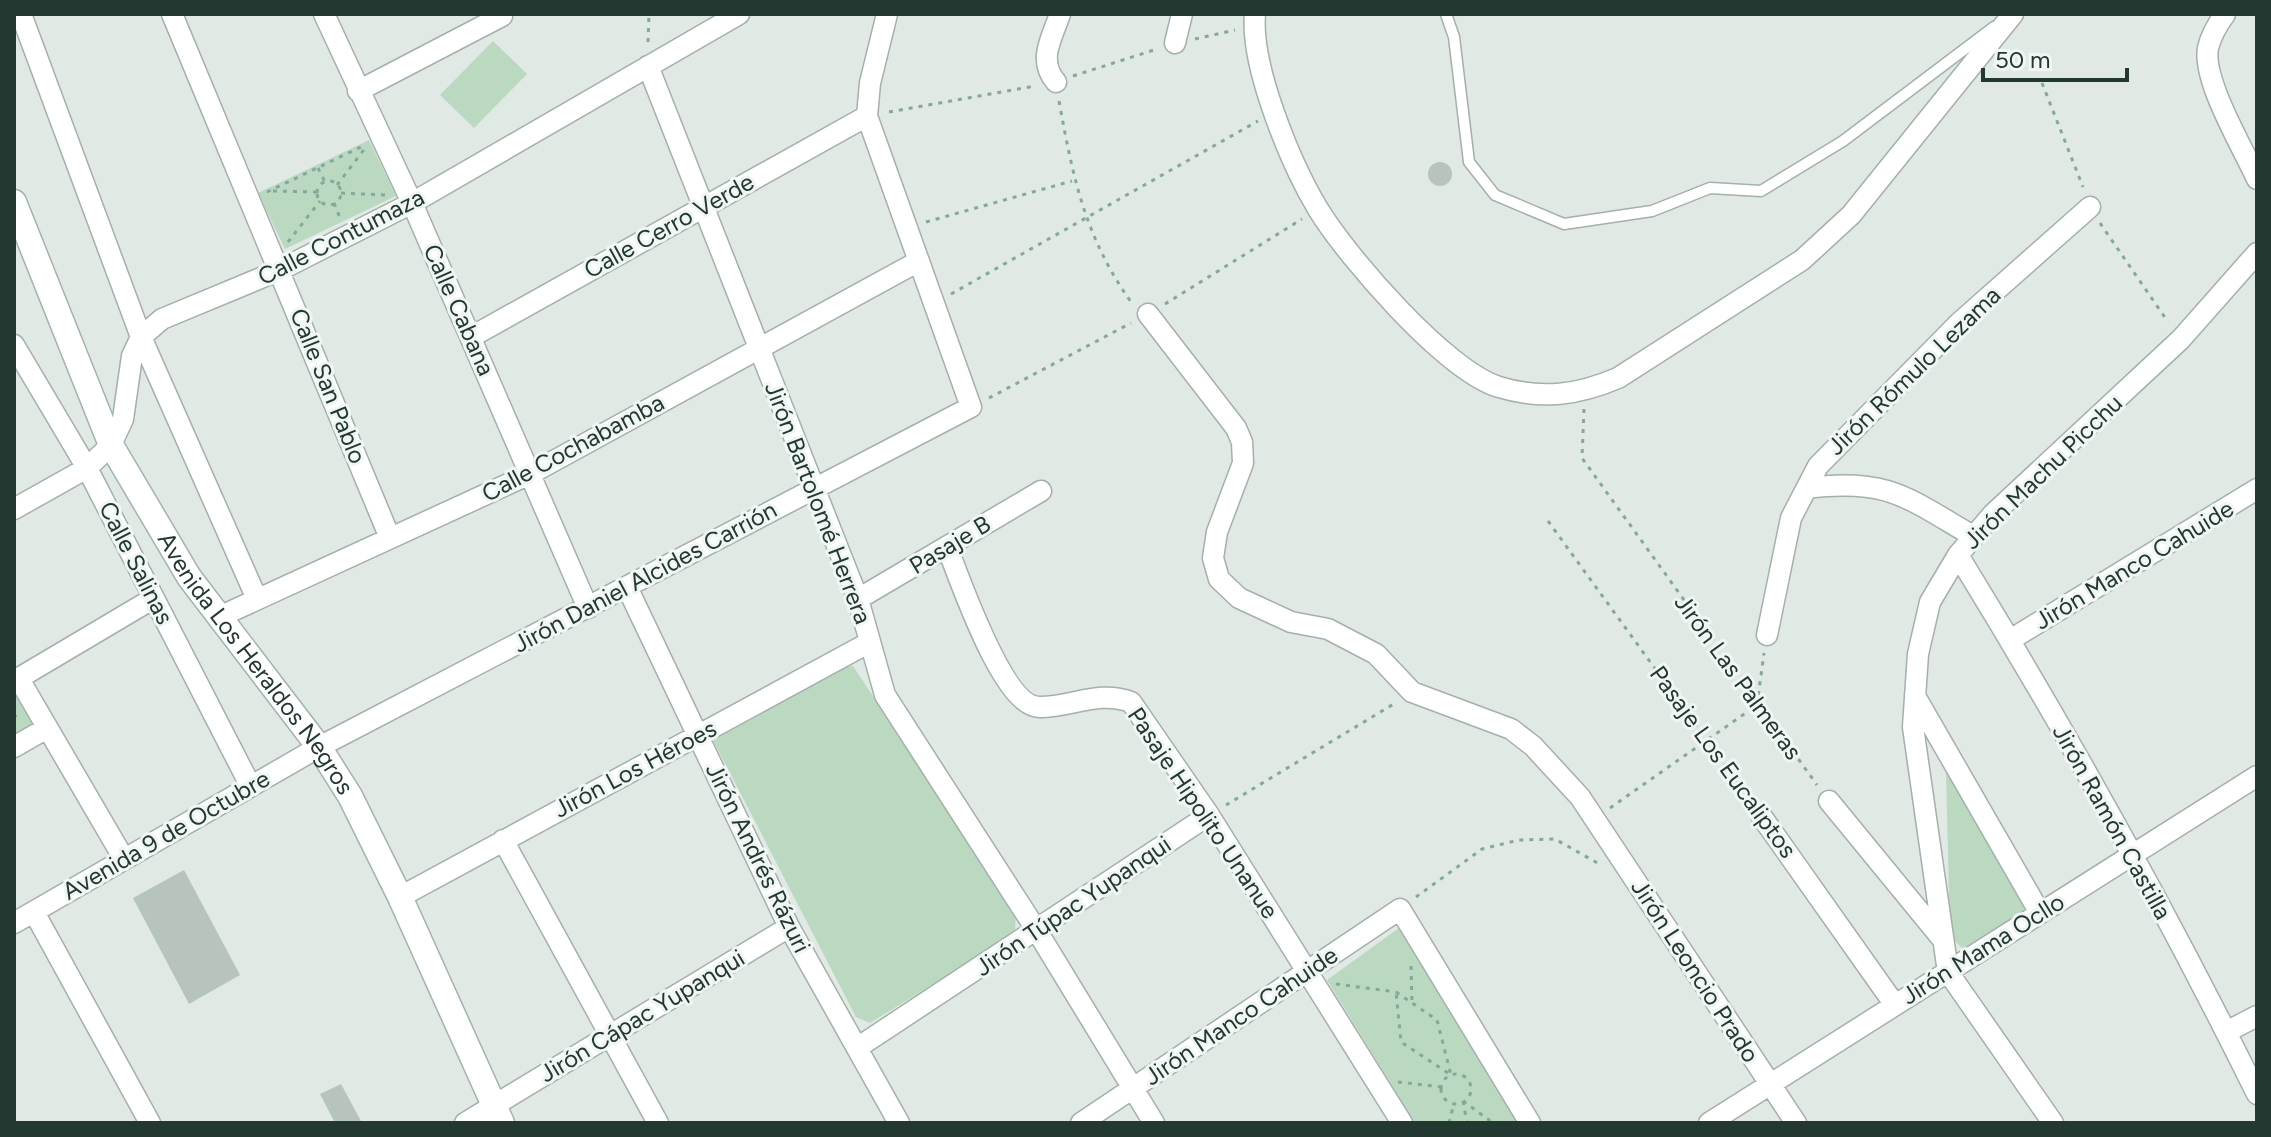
<svg xmlns="http://www.w3.org/2000/svg" width="2271" height="1137" viewBox="0 0 2271 1137" font-family="Figtree,sans-serif">
	<rect width="100%" height="100%" fill="#e0e9e4"/>
	<!-- green -->
	<path fill="#bbd8c0" d="M 493,41 L 527,74 L 474,128 L 440,95 Z
		M 369,140 L 396,196 L 285,249 L 258,193 Z
		M 853,666 L 1016,912 L 1015,930 L 1009,937 L 870,1023 L 856,1017 L 713,740 L 715,734 L 842,667 Z
		M 14,693 L 33,725 L 14,736 Z
		M 1946,772 L 2027,908 L 1964,950 L 1950,936 Z
		M 1399,928 L 1521,1123 L 1415,1123 L 1327,980 Z"/>
	<!-- building -->
	<path fill="#b6c4bd" d="M1428 174a12 12 0 1 1 24 0a12 12 0 1 1-24 0Z
		M 184,870 L 240,975 L 189,1004 L 133,898 Z
		M 341,1084 L 362,1123 L 335,1123 L 320,1094 Z"/>
	<g fill="none" stroke-linecap="round" stroke-linejoin="round">
		<!-- lane casing -->
		<g stroke="#a4b0aa" stroke-width="13">
			<path id="lane" d="M 1446,14 L 1454,37 L 1469,162 L 1495,195 L 1564,224 L 1652,211 L 1710,188 L 1761,191 L 1843,141 L 1994,27"/>
		</g>
		<!-- street casing -->
		<g stroke="#a4b0aa" stroke-width="23">
			<path id="street" d="M 21,14 L 141,337 L 257,599
				M 172,14 L 390,538
				M 324,14 L 412,203 L 588,608
				M 1255,14 C 1250,66 1291,164 1318,209 C 1347,257 1446,371 1499,387 C 1542,400 1578,395 1618,378 L 1802,260 L 1851,215 L 2013,14
				M 2225,14 C 2217,25 2211,35 2208,48 C 2202,80 2243,148 2257,179
				M 1175,43 L 1182,14
				M 648,66 L 858,599 L 885,695 L 1037,931 L 1154,1123
				M 1056,82 C 1037,60 1052,38 1060,14
				M 358,91 L 502,16
				M 1148,314 L 1236,428 L 1242,442 L 1243,463 L 1217,532 L 1213,558 L 1219,579 L 1239,598 L 1291,622 L 1328,629 L 1376,654 L 1412,692 L 1511,729 L 1533,746 L 1580,797 L 1796,1123
				M 471,337 L 867,116
				M 14,345 L 87,468 L 250,785
				M 1807,488 C 1888,478 1906,497 1973,536
				M 14,509 L 87,468 L 111,445 L 123,419 L 132,356 L 141,337 L 162,319 L 280,270 L 412,203 L 739,14
				M 947,547 C 960,579 1003,708 1040,707 C 1072,707 1099,690 1131,702 L 1209,815 L 1402,1123
				M 1958,555 C 2065,729 2166,910 2257,1094
				M 627,587 L 789,927 L 899,1123
				M 858,599 L 1041,491
				M 219,617 L 530,474 L 919,261
				M 1767,635 L 1791,518 L 1818,466 L 1959,323 L 2090,207
				M 2010,640 L 2257,489
				M 19,679 L 124,859
				M 14,681 L 154,598
				M 1915,696 L 2040,913
				M 14,747 L 47,728
				M 1829,801 L 1943,940
				M 1762,817 L 1895,1005
				M 503,840 L 658,1123
				M 400,897 L 870,642
				M 34,912 L 150,1123
				M 14,923 L 319,747 L 971,407 L 867,116 L 870,83 L 887,14
				M 2226,1032 L 2257,1016
				M 857,1048 L 1209,815
				M 465,1123 L 789,927
				M 1081,1123 L 1400,909 L 1530,1123
				M 1709,1123 L 2257,776
				M 2053,1123 L 1948,972 L 1913,727 L 1918,654 L 1930,602 L 1958,555 L 1993,514 L 2181,339 L 2257,253"/>
		</g>
		<!-- secondary casing -->
		<g stroke="#a1b4ab" stroke-width="27">
			<g id="secondary">
				<path id="s1" d="M 14,202 L 111,445 L 189,577 L 319,747 L 350,796 L 400,897 L 502,1123"/>
			</g>
		</g>
		<!-- path -->
		<path stroke="#84a99a" stroke-width="3" stroke-dasharray="4 6" stroke-linecap="butt" d="M 1195,39 L 1235,30
			M 648,42 L 649,14
			M 1073,76 L 1157,49
			M 2042,83 L 2083,187
			M 1059,101 C 1073,178 1085,237 1131,302
			M 889,112 L 1035,86
			M 318,168 L 325,182
			M317 193a12 12 0 1 1 24 0a12 12 0 1 1-24 0Z
			M 337,185 L 366,147
			M 273,191 L 317,192
			M 267,192 L 365,145
			M 341,193 L 385,195
			M 334,203 L 340,218
			M 926,222 L 1072,181
			M 2100,223 L 2168,322
			M 288,242 L 320,201
			M 951,294 L 1258,121
			M 1165,304 L 1302,219
			M 989,398 L 1131,323
			M 1584,409 L 1582,458 L 1817,785
			M 1548,521 L 1751,801
			M 1757,705 L 1764,653
			M 14,714 L 19,721
			M 1226,805 L 1397,702
			M 1610,808 L 1757,705
			M 1416,897 L 1482,849 L 1519,840 L 1555,839 L 1601,865
			M 1411,966 L 1412,1002
			M 1336,984 L 1396,992
			M 1396,992 L 1437,1020 L 1451,1075 L 1401,1042 Z
			M1441 1089a15 15 0 1 1 30 0a15 15 0 1 1-30 0Z
			M 1398,1082 L 1442,1087
			M 1463,1101 L 1493,1123
			M 1463,1101 L 1467,1123
			M 1449,1123 L 1454,1103"/>
		<!-- lane -->
		<use href="#lane" stroke="#fff" stroke-width="10"/>
		<!-- street -->
		<use href="#street" stroke="#fff" stroke-width="20"/>
		<!-- secondary -->
		<use href="#secondary" stroke="#fff" stroke-width="24"/>
	</g>
	<g text-anchor="middle" stroke-width="6" stroke-linejoin="round" paint-order="stroke">
		<!-- street labels -->
		<g font-size="24" fill="#233830" stroke="#f0f6f3">
			<text transform="translate(669 226) rotate(-29)" y="8">Calle Cerro Verde</text>
			<text transform="translate(341 237) rotate(-27)" y="8">Calle Contumaza</text>
			<text transform="translate(459 310) rotate(66)" y="8">Calle Cabana</text>
			<text transform="translate(1914 371) rotate(-44)" y="8">Jirón Rómulo Lezama</text>
			<text transform="translate(328 386) rotate(68)" y="8">Calle San Pablo</text>
			<text transform="translate(573 448) rotate(-28)" y="8">Calle Cochabamba</text>
			<text transform="translate(2043 472) rotate(-44)" y="8">Jirón Machu Picchu</text>
			<text transform="translate(818 503) rotate(69)" y="8">Jirón Bartolomé Herrera</text>
			<text transform="translate(950 545) rotate(-31)" y="8">Pasaje B</text>
			<text transform="translate(136 563) rotate(63)" y="8">Calle Salinas</text>
			<text transform="translate(2134 565) rotate(-31)" y="8">Jirón Manco Cahuide</text>
			<text transform="translate(645 577) rotate(-28)" y="8">Jirón Daniel Alcides Carrión</text>
			<text dy="8" stroke="none"><textPath href="#s1" startOffset="524">Avenida Los Heraldos Negros</textPath></text>
			<text transform="translate(1738 677) rotate(54)" y="8">Jirón Las Palmeras</text>
			<text transform="translate(1723 762) rotate(54)" y="8">Pasaje Los Eucaliptos</text>
			<text transform="translate(635 769) rotate(-28)" y="8">Jirón Los Héroes</text>
			<text transform="translate(1203 813) rotate(56)" y="8">Pasaje Hipolito Unanue</text>
			<text transform="translate(2112 822) rotate(61)" y="8">Jirón Ramón Castilla</text>
			<text transform="translate(166 835) rotate(-30)" y="8">Avenida 9 de Octubre</text>
			<text transform="translate(758 858) rotate(64)" y="8">Jirón Andrés Rázuri</text>
			<text transform="translate(1073 906) rotate(-34)" y="8">Jirón Túpac Yupanqui</text>
			<text transform="translate(1983 949) rotate(-32)" y="8">Jirón Mama Ocllo</text>
			<text transform="translate(1695 971) rotate(57)" y="8">Jirón Leoncio Prado</text>
			<text transform="translate(642 1016) rotate(-31)" y="8">Jirón Cápac Yupanqui</text>
			<text transform="translate(1241 1016) rotate(-34)" y="8">Jirón Manco Cahuide</text>
		</g>
	</g>
	<!-- border -->
	<rect width="2271" height="1137" fill="none" stroke="#233830" stroke-width="32"/>
	<!-- scale -->
	<path d="M1983 68v12h144v-12" fill="none" stroke="#233830" stroke-width="4"/>
	<text x="1995" y="68" font-size="24" fill="#233830" stroke="#f0f6f3" stroke-width="6" paint-order="stroke">50 m</text>
</svg>
